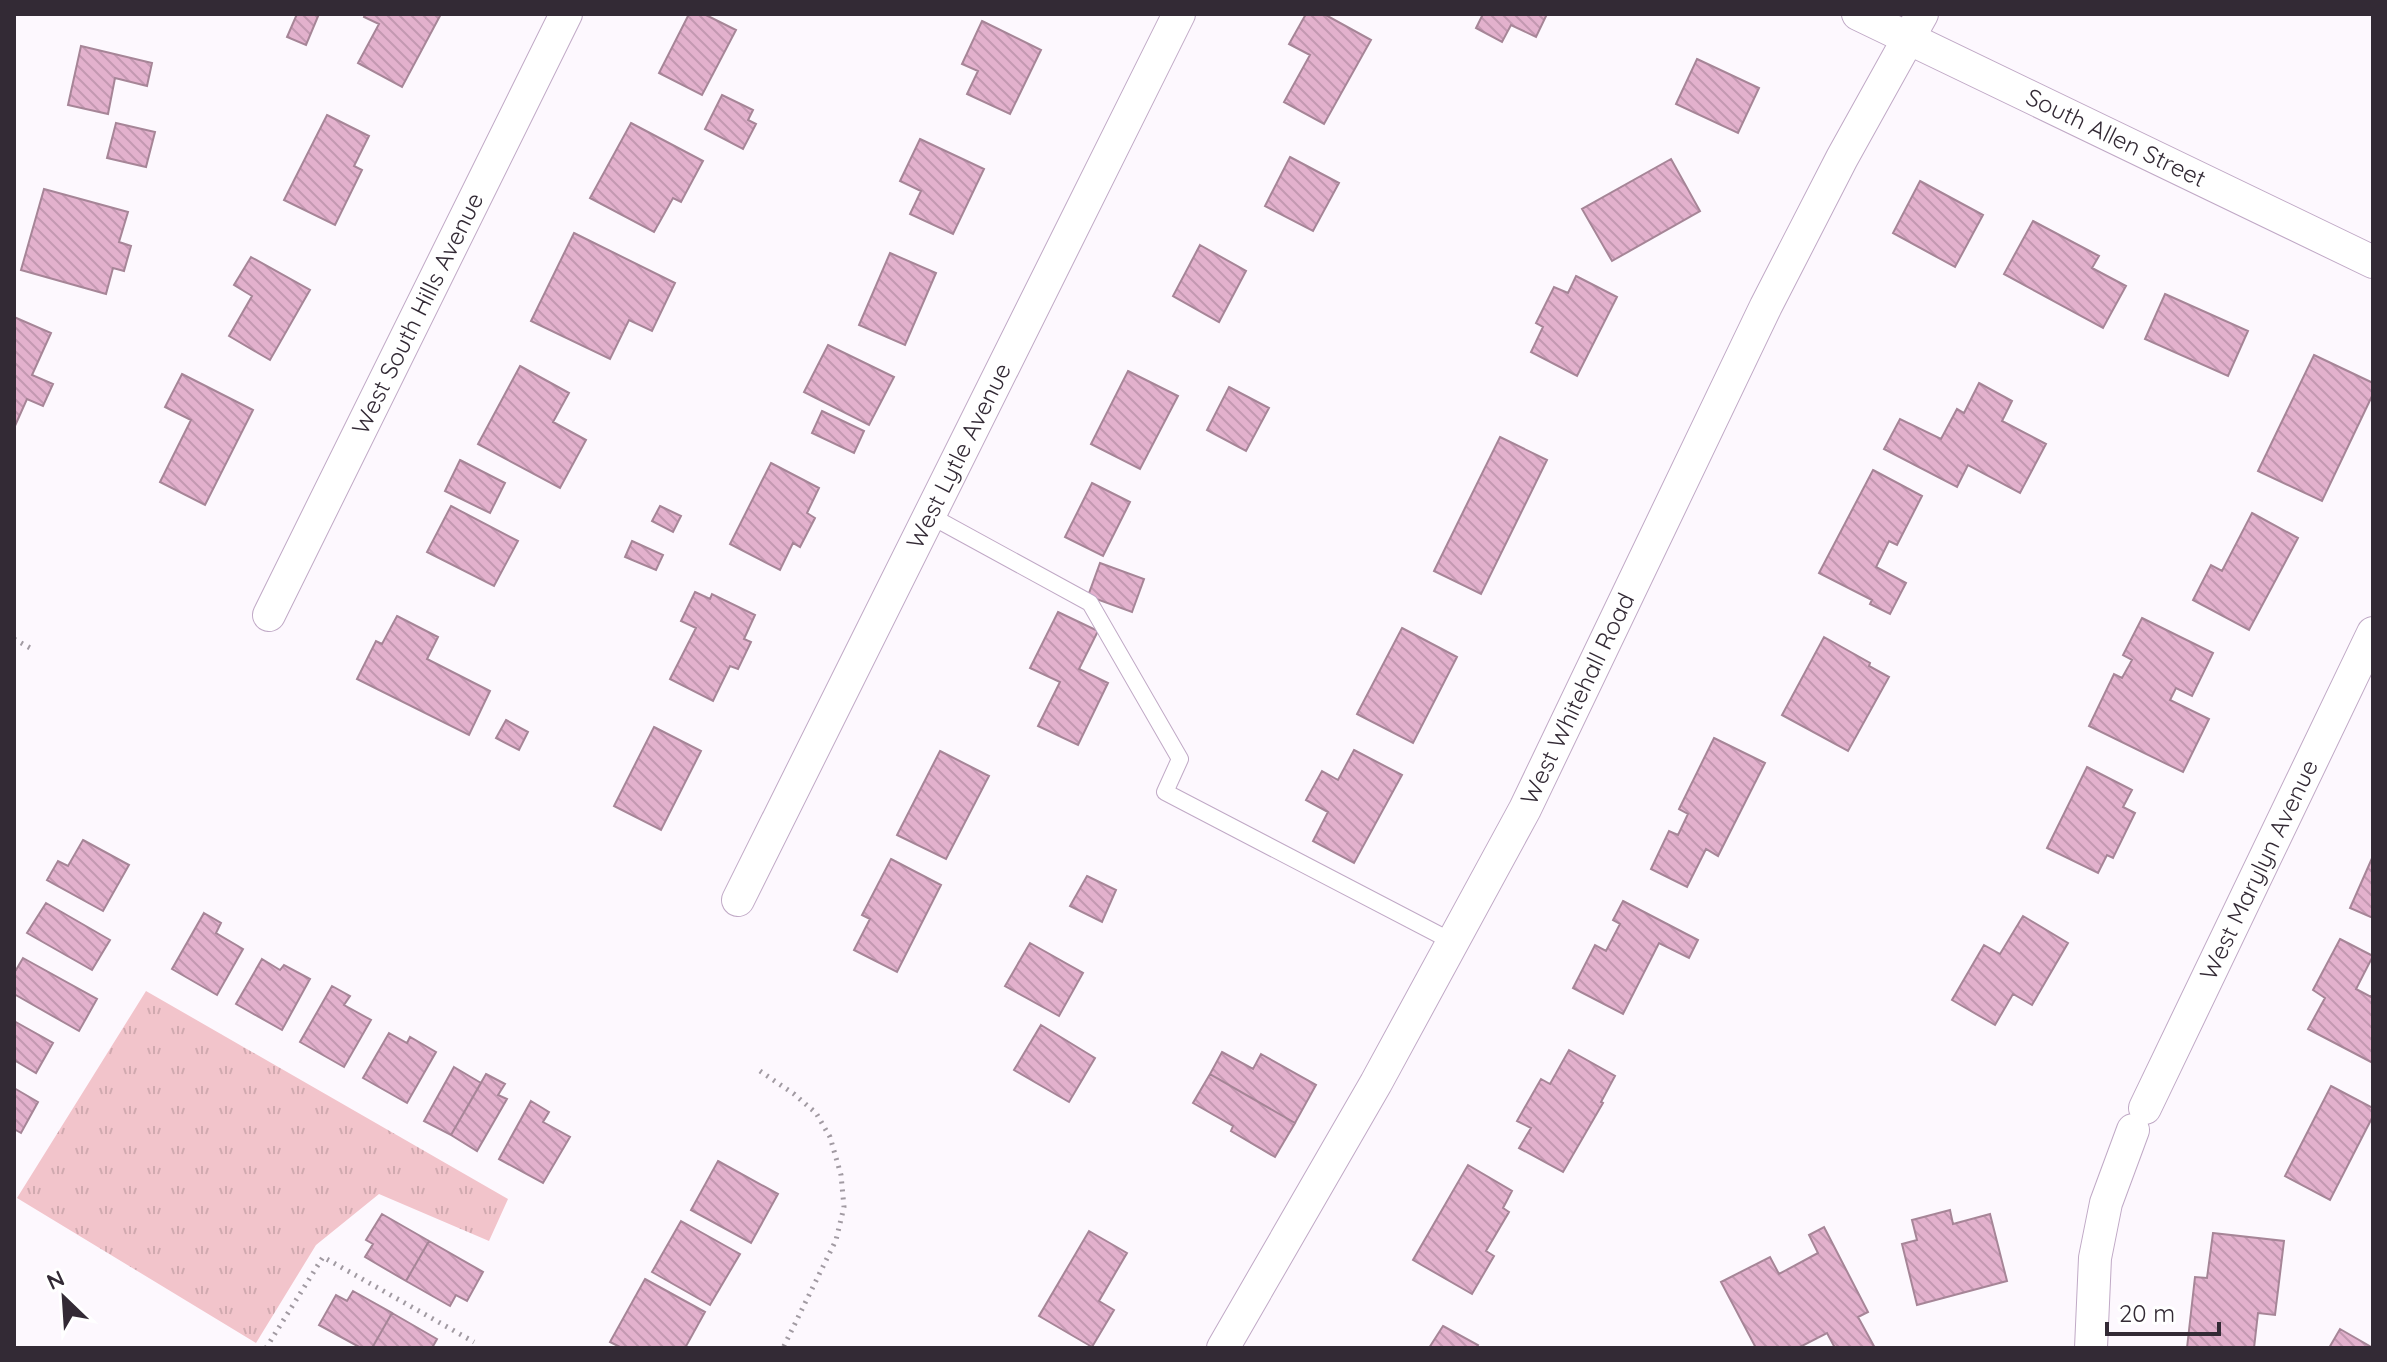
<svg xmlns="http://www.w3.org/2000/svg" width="2387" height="1362" viewBox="0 0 2387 1362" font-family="Quicksand,sans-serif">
	<defs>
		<pattern id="park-tufts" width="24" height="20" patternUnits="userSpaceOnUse" patternTransform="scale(2)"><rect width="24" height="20" fill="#f2c4cb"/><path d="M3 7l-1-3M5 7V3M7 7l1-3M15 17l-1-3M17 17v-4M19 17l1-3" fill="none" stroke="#d0a9af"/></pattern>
		<pattern id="building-back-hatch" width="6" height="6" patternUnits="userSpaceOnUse" patternTransform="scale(2)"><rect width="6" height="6" fill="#e3b1cd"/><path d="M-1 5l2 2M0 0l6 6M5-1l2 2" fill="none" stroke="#c398b1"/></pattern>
	</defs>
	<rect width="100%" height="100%" fill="#fdf8fe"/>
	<!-- park -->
	<path fill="url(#park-tufts)" d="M 146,991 L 508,1199 L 489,1241 L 379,1194 L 316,1245 L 256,1343 L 17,1198 Z"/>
	<!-- building -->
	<path fill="url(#building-back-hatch)" stroke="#a68597" stroke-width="2" d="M 297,14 L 319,14 L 306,45 L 287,37 Z
		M 365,14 L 441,14 L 402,87 L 358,63 L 379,24 L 364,17 Z
		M 689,14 L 704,14 L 736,30 L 702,95 L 659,73 Z
		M 1306,14 L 1324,14 L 1371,40 L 1324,124 L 1284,102 L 1310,55 L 1289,44 Z
		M 1483,14 L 1547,14 L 1536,37 L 1511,25 L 1502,42 L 1476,28 Z
		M 982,21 L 1041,50 L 1010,114 L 967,94 L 978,71 L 962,64 Z
		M 81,46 L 152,63 L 147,86 L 115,78 L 108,114 L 68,105 Z
		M 1697,59 L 1759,88 L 1738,133 L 1676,104 Z
		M 722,95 L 753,110 L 748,120 L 756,124 L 743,149 L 705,129 Z
		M 327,115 L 369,136 L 354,166 L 362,170 L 335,225 L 284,200 Z
		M 116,123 L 155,132 L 146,167 L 107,158 Z
		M 631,123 L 703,161 L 681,202 L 673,198 L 654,232 L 590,198 Z
		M 920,139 L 984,169 L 953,234 L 910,214 L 921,191 L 900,181 Z
		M 1290,157 L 1339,183 L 1313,231 L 1265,206 Z
		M 1671,159 L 1700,211 L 1612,261 L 1582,209 Z
		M 1920,181 L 1983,215 L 1955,267 L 1893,233 Z
		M 44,189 L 128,212 L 119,242 L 131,246 L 124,271 L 113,268 L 106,294 L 21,270 Z
		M 2033,221 L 2099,256 L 2092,268 L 2126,286 L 2103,328 L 2004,274 Z
		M 574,233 L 675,283 L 652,331 L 629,320 L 610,359 L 531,321 Z
		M 1200,245 L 1246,271 L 1219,322 L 1173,296 Z
		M 890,253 L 936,273 L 905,345 L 859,325 Z
		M 251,257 L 310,290 L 270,360 L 229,336 L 252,296 L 234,285 Z
		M 1576,276 L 1617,297 L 1577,376 L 1531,352 L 1543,327 L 1536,323 L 1554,287 L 1568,293 Z
		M 2165,294 L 2248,331 L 2228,376 L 2145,339 Z
		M 14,317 L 51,333 L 32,375 L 53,384 L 43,406 L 27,399 L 14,428 Z
		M 828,345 L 894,377 L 869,425 L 804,392 Z
		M 2314,355 L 2373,383 L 2373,394 L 2322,501 L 2258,471 Z
		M 520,366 L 569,393 L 553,422 L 586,440 L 560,488 L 478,444 Z
		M 1128,371 L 1178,396 L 1140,469 L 1091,444 Z
		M 182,374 L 253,410 L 205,505 L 160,482 L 191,420 L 165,407 Z
		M 1979,383 L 2012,401 L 2002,421 L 2046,444 L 2020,493 L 1968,465 L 1957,487 L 1884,449 L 1900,419 L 1941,439 L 1957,409 L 1964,413 Z
		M 1229,387 L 1269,408 L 1246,451 L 1207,430 Z
		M 822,411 L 864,431 L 854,453 L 812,433 Z
		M 1500,437 L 1547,460 L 1481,594 L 1434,571 Z
		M 460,460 L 505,483 L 490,513 L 445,491 Z
		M 771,463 L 819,488 L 807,513 L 815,518 L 800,547 L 793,543 L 780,570 L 730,544 Z
		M 1873,470 L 1922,496 L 1897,545 L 1889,541 L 1876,567 L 1906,583 L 1890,614 L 1870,604 L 1872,600 L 1819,573 Z
		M 1092,483 L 1130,502 L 1103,556 L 1065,537 Z
		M 451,506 L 518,541 L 494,586 L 427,552 Z
		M 660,506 L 681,516 L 673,532 L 652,521 Z
		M 2252,513 L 2298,538 L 2249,630 L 2193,600 L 2211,565 L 2222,571 Z
		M 632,541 L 663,555 L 656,570 L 625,557 Z
		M 1100,563 L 1144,579 L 1132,612 L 1088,596 Z
		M 695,592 L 710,599 L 712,594 L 755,615 L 744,639 L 751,642 L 738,669 L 730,666 L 713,701 L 670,679 L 696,628 L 681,621 Z
		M 1058,612 L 1098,631 L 1079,669 L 1108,683 L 1078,745 L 1038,726 L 1060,682 L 1030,668 Z
		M 397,616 L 438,637 L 427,659 L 490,691 L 469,735 L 357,679 L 376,641 L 382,644 Z
		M 2142,618 L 2213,653 L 2192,696 L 2176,688 L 2170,700 L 2209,719 L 2183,772 L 2089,726 L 2114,674 L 2122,678 L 2132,660 L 2123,655 Z
		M 1402,628 L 1457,657 L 1413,743 L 1357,714 Z
		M 1824,637 L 1870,663 L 1869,666 L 1889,677 L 1848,751 L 1782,715 Z
		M 506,720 L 528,732 L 519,750 L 496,738 Z
		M 654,727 L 701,751 L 661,830 L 614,806 Z
		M 1714,738 L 1765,763 L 1718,856 L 1706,849 L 1687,887 L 1651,869 L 1669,831 L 1678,835 L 1688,814 L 1679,809 Z
		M 1354,750 L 1402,775 L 1354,863 L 1313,841 L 1328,812 L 1306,800 L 1322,771 L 1338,780 Z
		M 940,751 L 989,776 L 946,859 L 897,835 Z
		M 2087,767 L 2132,790 L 2123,807 L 2135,813 L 2113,858 L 2107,855 L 2098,873 L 2047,848 Z
		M 83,840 L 129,865 L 103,911 L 47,880 L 58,861 L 68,866 Z
		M 2373,856 L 2373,918 L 2350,908 Z
		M 891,859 L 941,885 L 897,972 L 854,950 L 870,919 L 862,915 Z
		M 1087,876 L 1116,890 L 1102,922 L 1070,906 Z
		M 1623,901 L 1698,940 L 1689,958 L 1659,943 L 1623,1014 L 1573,988 L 1595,945 L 1606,951 L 1620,924 L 1613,920 Z
		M 46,903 L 110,940 L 92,970 L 27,933 Z
		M 204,913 L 221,923 L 216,933 L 243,949 L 217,995 L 172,969 Z
		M 2023,916 L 2068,943 L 2032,1005 L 2013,994 L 1995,1025 L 1952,1000 L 1984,945 L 2000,954 Z
		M 2340,939 L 2373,956 L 2356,989 L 2371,997 L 2373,993 L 2373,1063 L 2308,1029 L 2325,998 L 2313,990 Z
		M 1030,943 L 1083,973 L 1059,1016 L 1005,986 Z
		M 23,958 L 97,999 L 79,1031 L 14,994 L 14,969 L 16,970 Z
		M 262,959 L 280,970 L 284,965 L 310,979 L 282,1030 L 236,1004 Z
		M 332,986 L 350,996 L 344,1005 L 371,1020 L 344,1067 L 300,1042 Z
		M 14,1021 L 53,1043 L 36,1073 L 14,1060 Z
		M 1041,1025 L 1095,1058 L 1069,1102 L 1014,1070 Z
		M 389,1033 L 407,1043 L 410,1037 L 436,1052 L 407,1103 L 363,1078 Z
		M 1569,1050 L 1615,1076 L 1601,1102 L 1603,1103 L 1563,1172 L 1519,1148 L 1531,1128 L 1517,1121 L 1541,1079 L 1550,1084 Z
		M 1222,1052 L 1253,1069 L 1261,1054 L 1316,1085 L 1295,1123 L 1210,1074 Z
		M 454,1067 L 481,1083 L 451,1135 L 424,1121 Z
		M 486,1074 L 505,1084 L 498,1095 L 507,1099 L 477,1151 L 451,1135 Z
		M 1210,1074 L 1295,1123 L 1275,1157 L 1231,1131 L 1233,1126 L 1193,1103 Z
		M 2331,1086 L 2373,1108 L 2373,1116 L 2330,1200 L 2285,1176 Z
		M 14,1088 L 38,1102 L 21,1133 L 14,1129 Z
		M 531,1101 L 549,1112 L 543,1122 L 570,1137 L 543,1183 L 499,1159 Z
		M 718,1161 L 778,1194 L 751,1243 L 691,1210 Z
		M 1468,1165 L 1512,1191 L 1503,1208 L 1509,1212 L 1486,1251 L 1494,1256 L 1472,1294 L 1413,1260 Z
		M 1950,1210 L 1953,1224 L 1990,1214 L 2007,1281 L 1917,1305 L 1902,1244 L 1917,1240 L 1912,1220 Z
		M 382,1214 L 429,1241 L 406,1281 L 365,1257 L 373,1244 L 366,1240 Z
		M 681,1221 L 740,1254 L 710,1305 L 652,1272 Z
		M 1824,1227 L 1868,1312 L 1858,1317 L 1875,1348 L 1835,1348 L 1827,1333 L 1798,1348 L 1756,1348 L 1721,1282 L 1770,1257 L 1779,1274 L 1818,1253 L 1809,1235 Z
		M 1089,1231 L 1127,1253 L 1099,1301 L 1114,1310 L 1092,1347 L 1039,1316 Z
		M 2213,1233 L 2284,1241 L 2275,1315 L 2258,1313 L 2254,1348 L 2187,1348 L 2195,1277 L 2207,1278 Z
		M 429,1241 L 483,1272 L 467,1301 L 456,1295 L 450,1306 L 406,1281 Z
		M 645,1279 L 705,1312 L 685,1348 L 622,1348 L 610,1342 Z
		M 353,1291 L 392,1313 L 372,1348 L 361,1348 L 319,1325 L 336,1295 L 347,1301 Z
		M 392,1313 L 437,1339 L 432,1348 L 372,1348 Z
		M 1443,1326 L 1478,1345 L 1476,1348 L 1429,1348 Z
		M 2340,1329 L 2373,1348 L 2329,1348 Z"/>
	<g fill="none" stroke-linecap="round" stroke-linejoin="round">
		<!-- service casing -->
		<g stroke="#c0a9c6" stroke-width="18">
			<path id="service" d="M 929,515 L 1090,603 L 1180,759 L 1165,792 L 1453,942"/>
		</g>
		<!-- minor casing -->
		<g stroke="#c0a9c6" stroke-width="34">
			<g id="minor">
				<path id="s1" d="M 1858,14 L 2373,262"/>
				<path id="s2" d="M 269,615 L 566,14"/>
				<path id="s3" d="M 738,900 L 1179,14"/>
				<path id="s4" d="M 2145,1108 L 2373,633"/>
				<path id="s5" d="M 1223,1348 L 1376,1083 L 1525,809 L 1766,306 L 1842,158 L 1922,14"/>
				<path d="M 2091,1348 L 2095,1258 L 2106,1203 L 2133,1130"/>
			</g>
		</g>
		<!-- path -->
		<path stroke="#a19aa2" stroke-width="5" stroke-dasharray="2 6" stroke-linecap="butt" d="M 14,639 L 32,649
			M 760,1071 L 794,1094 L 816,1113 L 830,1137 L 841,1175 L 844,1207 L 836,1240 L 783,1348
			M 266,1348 L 323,1257 L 474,1342"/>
		<!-- service -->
		<use href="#service" stroke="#fff" stroke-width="16"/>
		<!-- minor -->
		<use href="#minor" stroke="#fff" stroke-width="32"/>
	</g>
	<g text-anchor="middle" stroke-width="6" stroke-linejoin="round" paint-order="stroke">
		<!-- street labels -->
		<g font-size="24" fill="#332a35" stroke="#fff">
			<text dy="8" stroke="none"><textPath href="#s1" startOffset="286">South Allen Street</textPath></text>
			<text dy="8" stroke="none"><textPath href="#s2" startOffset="336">West South Hills Avenue</textPath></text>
			<text dy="8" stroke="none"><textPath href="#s3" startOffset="496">West Lytle Avenue</textPath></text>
			<text dy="8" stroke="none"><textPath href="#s5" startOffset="740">West Whitehall Road</textPath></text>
			<text dy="8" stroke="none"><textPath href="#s4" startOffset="264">West Marylyn Avenue</textPath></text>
		</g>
	</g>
	<!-- border -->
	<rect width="2387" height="1362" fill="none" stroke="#332a35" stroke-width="32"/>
	<!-- north arrow -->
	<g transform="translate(64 1298) rotate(335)" stroke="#ffffff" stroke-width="6" paint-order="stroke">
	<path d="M0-6L14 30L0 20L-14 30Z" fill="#332a35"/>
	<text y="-12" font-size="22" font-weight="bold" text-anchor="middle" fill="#332a35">N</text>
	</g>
	<!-- scale -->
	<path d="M2107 1322v12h112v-12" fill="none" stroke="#332a35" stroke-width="4"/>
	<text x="2119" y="1322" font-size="24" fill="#332a35" stroke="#ffffff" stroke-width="6" paint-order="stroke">20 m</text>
</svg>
